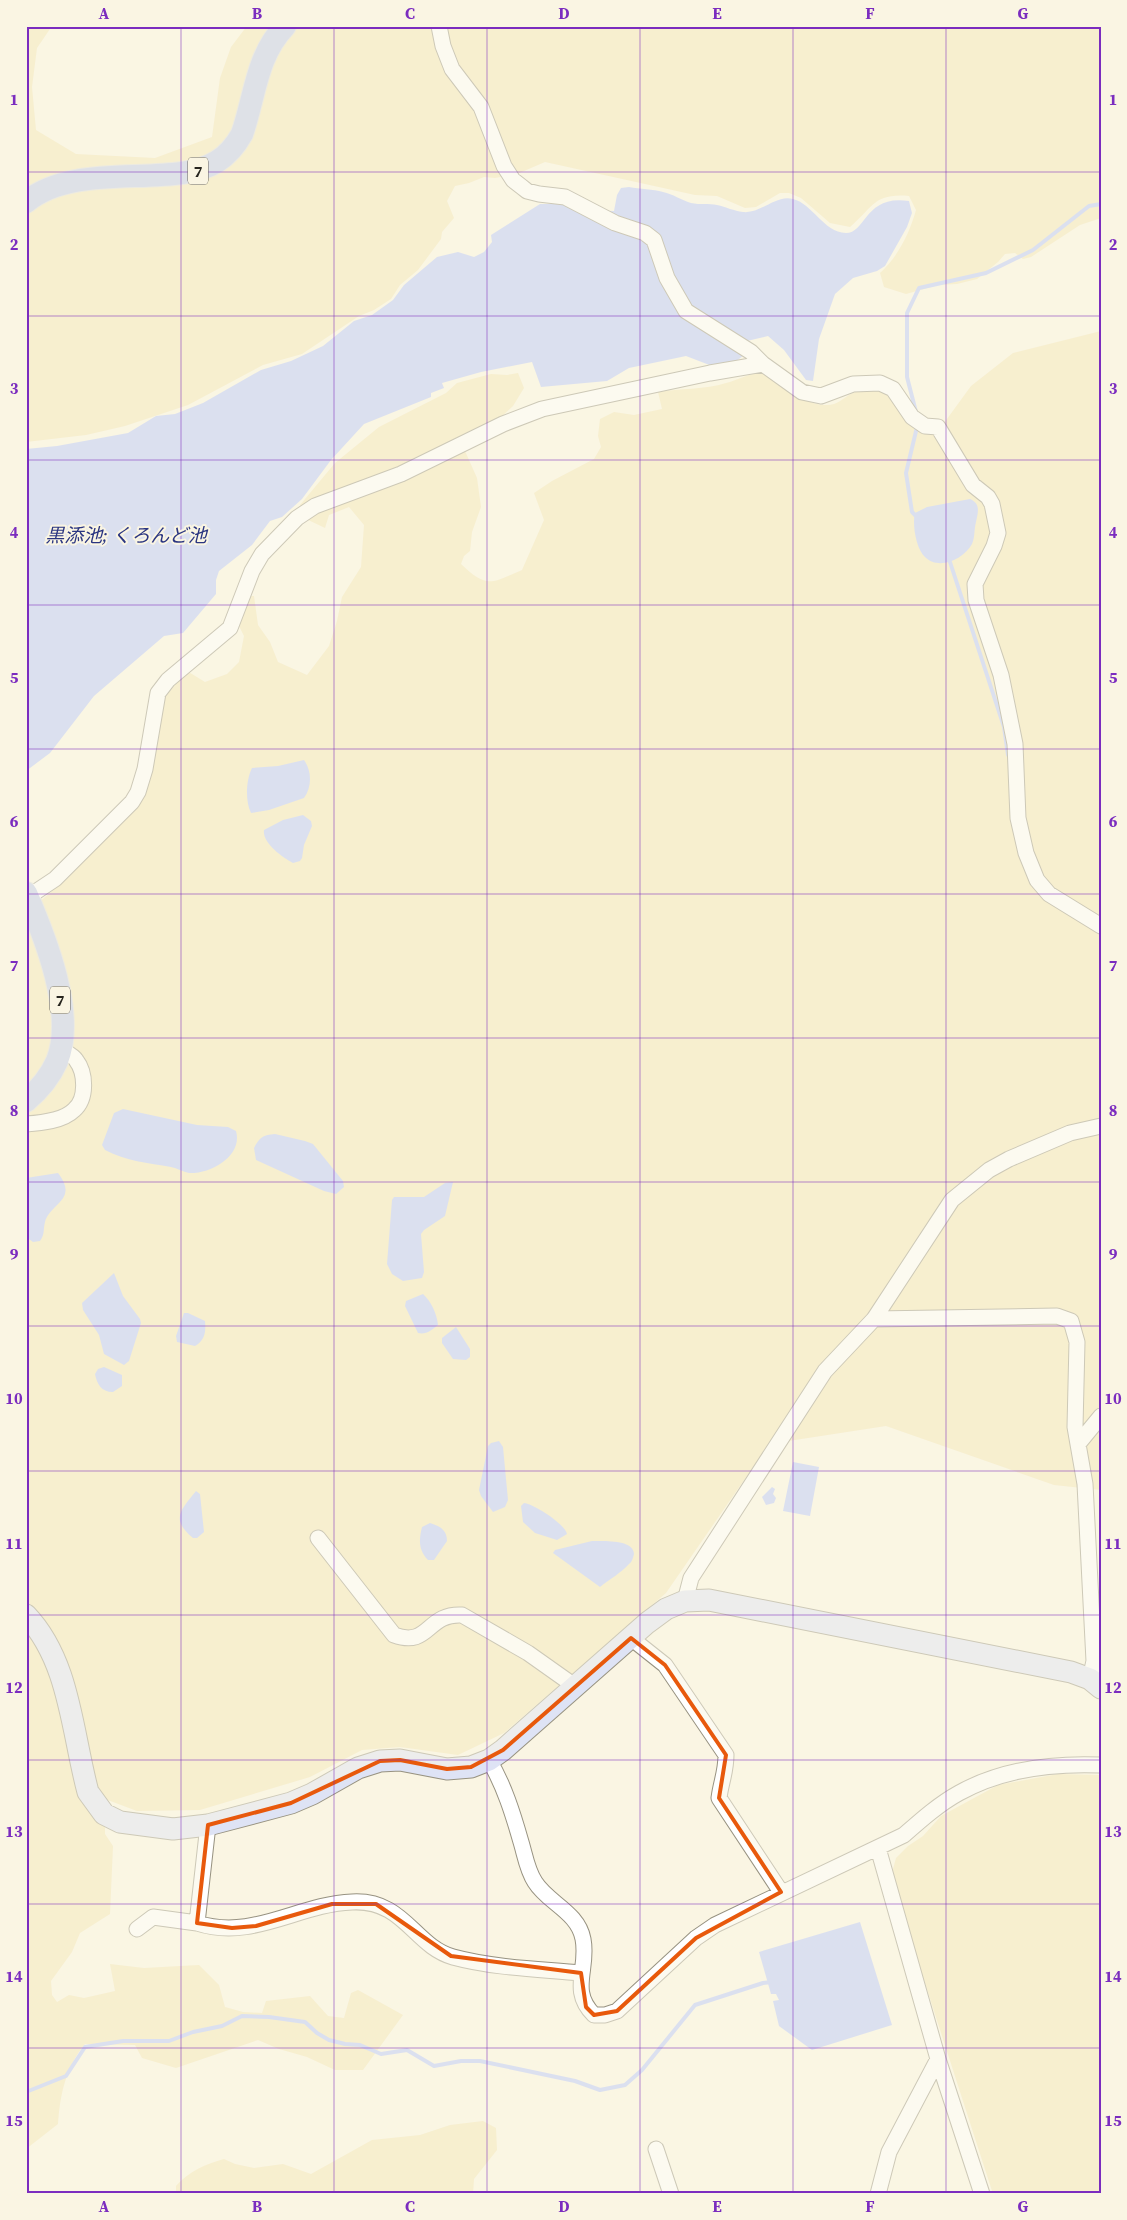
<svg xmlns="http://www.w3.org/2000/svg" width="1127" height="2220" viewBox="0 0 1127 2220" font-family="'Source Serif 4','Noto Sans JP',serif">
	<rect width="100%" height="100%" fill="#faf5e3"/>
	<!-- green -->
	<path fill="#f4e6b6" d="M 26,26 L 52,26 L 37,48 L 32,87 L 36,130 L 76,154 L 155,158 L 212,137 L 220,78 L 231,47 L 247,26 L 1101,26 L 1101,218 L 1080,225 L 1031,257 L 1023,259 L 1015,253 L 1005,254 L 998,262 L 977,279 L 957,284 L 938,285 L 906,294 L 884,287 L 880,273 C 898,257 910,232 916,210 L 909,196 C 873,193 873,208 850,227 L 830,223 L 801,198 L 789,193 L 780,193 L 756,207 L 745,208 L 717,196 L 695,195 L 545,162 L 517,174 L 495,178 L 484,177 L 469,183 L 455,186 L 447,201 L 454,218 L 442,232 L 441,239 L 418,270 L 400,285 L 391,299 L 374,310 L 359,316 L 302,354 L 263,365 L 188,405 L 125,426 L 86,435 L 26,442 Z
		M 1101,331 L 1101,1490 L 1054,1485 L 886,1426 L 769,1444 L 666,1593 L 504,1733 L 458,1755 L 400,1747 L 362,1750 L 310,1777 L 200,1810 L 137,1811 L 105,1799 L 105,1834 L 113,1846 L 110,1914 L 80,1933 L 72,1952 L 51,1981 L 52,1995 L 57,2002 L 69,1995 L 84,1998 L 115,1991 L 110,1964 L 144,1968 L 199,1965 L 219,1985 L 225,2007 L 243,2012 L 262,2013 L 266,2001 L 310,1996 L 328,2016 L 344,2018 L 351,1993 L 358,1990 L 403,2015 L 363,2070 L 335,2070 L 307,2057 L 279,2049 L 258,2040 L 176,2068 L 142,2058 L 135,2045 L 85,2044 C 66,2067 60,2094 58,2124 L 26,2149 L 26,913 L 69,877 L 151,772 L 159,732 L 160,703 L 187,671 L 205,682 L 227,674 L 239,662 L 244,636 L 238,624 L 250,596 L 254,596 L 258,625 L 270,642 L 278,662 L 307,675 L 329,646 L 337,621 L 342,597 L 361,567 L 364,525 L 349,507 L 329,515 L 325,528 L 302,517 L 300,505 L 335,463 L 379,427 L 446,393 L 457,383 L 491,374 L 507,375 L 518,373 L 524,388 L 513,406 L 465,451 L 477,478 L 481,507 L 472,532 L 470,551 L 464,556 L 461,564 C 487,589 491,583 522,570 L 544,520 L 534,493 L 552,481 L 594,459 L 601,447 L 598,436 L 600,419 L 614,412 L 634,415 L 662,409 L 658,392 C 680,388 705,390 726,383 C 738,380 750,372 763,374 C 786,379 799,404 824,405 C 838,406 841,399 851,394 C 878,381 896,397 906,422 L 936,434 L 971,386 L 1013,353 Z
		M 1058,1774 L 1101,1775 L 1101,2194 L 993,2194 L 894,1887 L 893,1869 L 896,1858 L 908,1846 L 923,1836 L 941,1816 L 998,1785 Z
		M 483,2121 L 496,2128 L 497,2150 L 474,2179 L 473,2194 L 176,2194 L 176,2186 C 189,2171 206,2164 224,2159 L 235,2164 L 254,2168 L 283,2164 L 311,2174 L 372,2140 L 420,2135 L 450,2125 Z"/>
	<!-- water -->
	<path fill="#b7c6fd" d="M 629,187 C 640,189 653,189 663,192 C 673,194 681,200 691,203 C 700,205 709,203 717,205 C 726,207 734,211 743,212 C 761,214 776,194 793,199 C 813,204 823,232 846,233 C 866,233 865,194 909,201 L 912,213 L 907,227 L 885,266 L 877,271 L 853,278 L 835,294 L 819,339 L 813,381 L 806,380 L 784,350 L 768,336 L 747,341 L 744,355 L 734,363 L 712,366 L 686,356 L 629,368 L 607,381 L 541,387 L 532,362 L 481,372 L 442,383 L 444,388 L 431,393 L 431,397 L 364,424 L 331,460 L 302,499 L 282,517 L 270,521 L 252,545 L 219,571 L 216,580 L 216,594 L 183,633 L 164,636 L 94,696 L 50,753 L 26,771 L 26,449 L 57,446 L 128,433 L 156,416 L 175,414 L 203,403 L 261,370 L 291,361 L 323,346 L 354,321 L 372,315 L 393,300 L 404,285 L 437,257 L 458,252 L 474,257 L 484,252 L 492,242 L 491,235 L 540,204 L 562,204 L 580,210 L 614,211 L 617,195 L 621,188 Z
		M 970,499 C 981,504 978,512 976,522 C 974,529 975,538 972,544 C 964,559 939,571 925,557 C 916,549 912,524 915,513 L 927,507 Z
		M 304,760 C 312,771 312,787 304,798 L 269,810 L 251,813 C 245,801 246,780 252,768 L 278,766 Z
		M 303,815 L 311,821 L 312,826 L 304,845 L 302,858 L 300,861 L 293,863 C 282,857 262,843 264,830 L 283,820 Z
		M 123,1109 L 197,1125 L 228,1127 L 236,1131 C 243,1155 212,1174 189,1173 C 183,1172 177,1168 171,1167 C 148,1163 126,1161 105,1150 L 102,1145 L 114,1113 Z
		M 275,1134 L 305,1141 L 313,1144 L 343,1181 L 344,1187 L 336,1194 L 324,1191 L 256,1160 L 254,1148 C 260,1137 263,1135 275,1134 Z
		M 58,1173 C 79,1200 50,1203 45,1222 C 43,1230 45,1234 40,1241 L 33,1242 L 26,1237 L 26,1178 Z
		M 453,1182 L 445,1216 L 424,1230 L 421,1234 L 424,1272 L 422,1278 L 403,1281 L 392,1274 L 387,1264 L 392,1200 L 394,1197 L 424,1197 L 445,1183 Z
		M 114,1273 L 123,1296 L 140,1319 L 141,1323 L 129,1361 L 124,1365 L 104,1354 L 99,1335 L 83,1310 L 82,1303 Z
		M 423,1294 C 431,1301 437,1314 438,1325 C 432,1330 426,1335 418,1333 L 405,1306 L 406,1301 Z
		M 184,1313 L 188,1313 L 205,1321 C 206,1332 205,1340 195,1346 L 177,1342 L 176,1336 Z
		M 456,1327 L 470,1349 L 470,1357 L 466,1360 L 453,1359 L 442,1343 L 442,1338 Z
		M 104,1367 L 122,1375 L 122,1386 L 113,1392 C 101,1392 97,1384 95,1374 L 98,1369 Z
		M 499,1441 L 503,1447 L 508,1500 L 505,1507 L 493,1512 L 481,1496 L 479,1490 L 488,1446 L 491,1443 Z
		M 793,1462 L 819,1467 L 810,1516 L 783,1511 Z
		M 772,1487 L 775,1489 L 773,1494 L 776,1498 L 774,1503 L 766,1505 L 762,1497 Z
		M 196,1491 L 200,1494 L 204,1532 L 197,1538 L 193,1538 C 170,1519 181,1510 196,1491 Z
		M 524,1503 C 534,1504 565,1524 567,1534 L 557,1540 L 535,1533 L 523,1522 L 521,1506 Z
		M 430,1523 C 440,1526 447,1530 447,1541 L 434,1560 L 428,1560 C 418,1550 419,1539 422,1527 Z
		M 592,1541 C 602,1541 634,1539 634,1554 C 633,1558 632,1562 629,1564 C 621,1573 610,1579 600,1587 L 553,1553 L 555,1550 Z
		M 860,1922 L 892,2025 L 812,2050 L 779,2026 L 773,2001 L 779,2000 L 776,1994 L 771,1994 L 759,1952 Z"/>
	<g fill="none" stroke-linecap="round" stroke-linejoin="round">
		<!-- stream -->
		<path stroke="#b7c6fd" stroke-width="4" d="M 916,412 L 907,377 L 907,313 L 919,288 L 986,273 L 1033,250 L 1089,206 L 1101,204
			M 917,427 L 906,473 L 912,512 L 918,518
			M 949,559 L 1004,727 L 1008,755
			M 26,2092 L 66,2076 L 85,2047 L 123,2041 L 169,2041 L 193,2032 L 222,2026 L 242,2016 L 269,2017 L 305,2022 L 317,2033 L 329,2040 L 345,2044 L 360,2045 L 381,2054 L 407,2050 L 434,2066 L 461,2061 L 480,2061 L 575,2081 L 600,2090 L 625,2085 L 642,2070 L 695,2005 L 763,1983 L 772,1982"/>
		<!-- street casing -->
		<g stroke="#979281" stroke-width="17">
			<path id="street" d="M 439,26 L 443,46 L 452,69 L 481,107 L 504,166 L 513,180 L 522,187 L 527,191 L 539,194 L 565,197 L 615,223 L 645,233 L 654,240 L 667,278 L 686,311 L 751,352 L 763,364 L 802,392 L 821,396 L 853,384 L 880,383 L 893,389 L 912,417 L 925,426 L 938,427 L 973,485 L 988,497 L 992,504 L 998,533 L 994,546 L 975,584 L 976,600 L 1001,675 L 1015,744 L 1018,818 L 1026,853 L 1037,880 L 1049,894 L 1101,926
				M 28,897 L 55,879 L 132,802 L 138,792 L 145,769 L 158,693 L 168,680 L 230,628 L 252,571 L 262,554 L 297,518 L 315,506 L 401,474 L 503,424 L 542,409 L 710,373 L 763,364
				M 26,1124 C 41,1123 63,1121 74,1110 C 87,1099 86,1073 76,1060 C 73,1055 65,1052 60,1049
				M 874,1319 L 1057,1316 L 1071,1321 L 1077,1342 L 1075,1427 L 1085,1484 L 1094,1661 L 1090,1679
				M 1078,1444 L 1101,1416
				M 318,1538 L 394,1635 C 430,1648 426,1613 462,1615 L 528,1653 L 576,1687
				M 685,1601 L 691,1578 L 825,1371 L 874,1319 L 952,1200 L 989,1170 L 1009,1159 L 1070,1133 L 1101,1126
				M 631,1638 L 665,1665 L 726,1755 C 726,1772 721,1782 719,1798 L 781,1892
				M 489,1760 C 504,1785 513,1814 521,1842 C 525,1855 527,1870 535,1882 C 548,1903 578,1912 583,1939 C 589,1969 569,1990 594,2015 L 605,2015 L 617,2011 L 696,1938 L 715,1925 L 904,1835 C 921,1820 939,1804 959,1793 C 1002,1769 1052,1763 1101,1765
				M 208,1825 L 197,1923 C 253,1941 298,1904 352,1902 C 404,1899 414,1946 453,1957 C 494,1968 539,1969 581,1973
				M 878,1848 L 938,2059 L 982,2194
				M 137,1929 L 153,1917 L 197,1923
				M 656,2149 L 671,2194
				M 878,2194 L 889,2152 L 938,2059"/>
		</g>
		<!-- secondary casing -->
		<g stroke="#979281" stroke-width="23">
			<path id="secondary" d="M 26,1615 C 70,1661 72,1733 88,1792 L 104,1814 L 120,1822 L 173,1829 L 208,1825 L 291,1803 L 312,1794 L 358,1768 L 380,1761 L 400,1760 L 447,1769 L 471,1767 L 489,1760 L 503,1750 L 647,1623 L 666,1609 L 685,1601 L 709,1600 L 1071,1672 L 1090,1679 L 1101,1688"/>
		</g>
		<!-- primary casing -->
		<g stroke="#dcdcdb" stroke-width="24">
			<path id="primary" d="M 26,202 C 66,169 133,180 182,173 C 210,169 228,159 242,134 C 255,97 256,56 285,26
				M 26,893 C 45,937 76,1014 57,1061 C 50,1077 39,1090 26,1101"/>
		</g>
		<!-- street -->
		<use href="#street" stroke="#fff" stroke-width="15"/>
		<!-- secondary -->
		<use href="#secondary" stroke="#dee3f5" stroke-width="21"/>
		<!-- primary -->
		<use href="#primary" stroke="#bcc7ec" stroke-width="22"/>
	</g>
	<!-- marked area -->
	<path d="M0 0H1127V2220H0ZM 631,1638 L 665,1665 L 726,1755 L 719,1798 L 781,1892 L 696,1938 L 617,2011 L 594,2015 L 586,2007 L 581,1973 L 451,1956 L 376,1904 L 332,1904 L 256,1926 L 232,1928 L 197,1923 L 208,1825 L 291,1803 L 380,1761 L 400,1760 L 447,1769 L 471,1767 L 503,1750 Z" fill="#faf5e3" fill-opacity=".55" fill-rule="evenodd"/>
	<path fill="none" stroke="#e8590c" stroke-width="4" stroke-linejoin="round" d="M 631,1638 L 665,1665 L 726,1755 L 719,1798 L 781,1892 L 696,1938 L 617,2011 L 594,2015 L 586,2007 L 581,1973 L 451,1956 L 376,1904 L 332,1904 L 256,1926 L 232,1928 L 197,1923 L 208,1825 L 291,1803 L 380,1761 L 400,1760 L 447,1769 L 471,1767 L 503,1750 Z"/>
	<!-- grid -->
	<path fill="none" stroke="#7b2cbf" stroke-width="1" stroke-opacity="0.55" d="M 181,26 L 181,2194M 334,26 L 334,2194M 487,26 L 487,2194M 640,26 L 640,2194M 793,26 L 793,2194M 946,26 L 946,2194M 26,172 L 1101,172M 26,316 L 1101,316M 26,460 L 1101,460M 26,605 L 1101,605M 26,749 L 1101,749M 26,894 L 1101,894M 26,1038 L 1101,1038M 26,1182 L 1101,1182M 26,1326 L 1101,1326M 26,1471 L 1101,1471M 26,1615 L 1101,1615M 26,1760 L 1101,1760M 26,1904 L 1101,1904M 26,2048 L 1101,2048"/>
	<g text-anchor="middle" stroke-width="4" stroke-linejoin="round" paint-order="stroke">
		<!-- shield labels -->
		<g fill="#faf5e3" stroke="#66635a" stroke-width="1">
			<rect x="188" y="157.5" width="20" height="27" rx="4"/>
			<rect x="50" y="986.5" width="20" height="27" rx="4"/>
		</g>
		<g font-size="16" font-weight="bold" fill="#27251f">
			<text x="198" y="177">7</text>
			<text x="60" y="1006">7</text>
		</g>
		<!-- water labels -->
		<g font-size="19" font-style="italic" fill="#2a3581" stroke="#faf5e3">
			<text x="126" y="542">黒添池; くろんど池</text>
		</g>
	</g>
	<!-- border -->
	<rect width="1127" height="2220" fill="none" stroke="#faf5e3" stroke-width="55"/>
	<rect x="28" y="28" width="1072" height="2164" fill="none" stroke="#7b2cbf" stroke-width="2"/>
	<g font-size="16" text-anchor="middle" font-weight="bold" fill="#7b2cbf">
		<text x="104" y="19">A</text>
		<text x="257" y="19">B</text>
		<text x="410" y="19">C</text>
		<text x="564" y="19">D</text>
		<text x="717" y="19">E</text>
		<text x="870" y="19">F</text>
		<text x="1023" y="19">G</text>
		<text x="14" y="105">1</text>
		<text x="1113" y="105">1</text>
		<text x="14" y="250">2</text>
		<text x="1113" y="250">2</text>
		<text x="14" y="394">3</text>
		<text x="1113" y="394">3</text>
		<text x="14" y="538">4</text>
		<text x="1113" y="538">4</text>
		<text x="14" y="683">5</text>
		<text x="1113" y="683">5</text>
		<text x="14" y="827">6</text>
		<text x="1113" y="827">6</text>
		<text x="14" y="971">7</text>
		<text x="1113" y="971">7</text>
		<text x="14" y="1116">8</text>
		<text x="1113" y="1116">8</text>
		<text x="14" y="1260">9</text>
		<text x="1113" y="1260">9</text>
		<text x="14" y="1404">10</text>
		<text x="1113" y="1404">10</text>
		<text x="14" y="1549">11</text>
		<text x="1113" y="1549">11</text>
		<text x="14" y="1693">12</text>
		<text x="1113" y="1693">12</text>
		<text x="14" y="1837">13</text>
		<text x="1113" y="1837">13</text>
		<text x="14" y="1982">14</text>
		<text x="1113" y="1982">14</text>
		<text x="14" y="2126">15</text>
		<text x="1113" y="2126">15</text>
		<text x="104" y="2212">A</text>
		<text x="257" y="2212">B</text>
		<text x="410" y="2212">C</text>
		<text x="564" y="2212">D</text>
		<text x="717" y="2212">E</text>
		<text x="870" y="2212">F</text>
		<text x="1023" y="2212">G</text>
	</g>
</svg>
